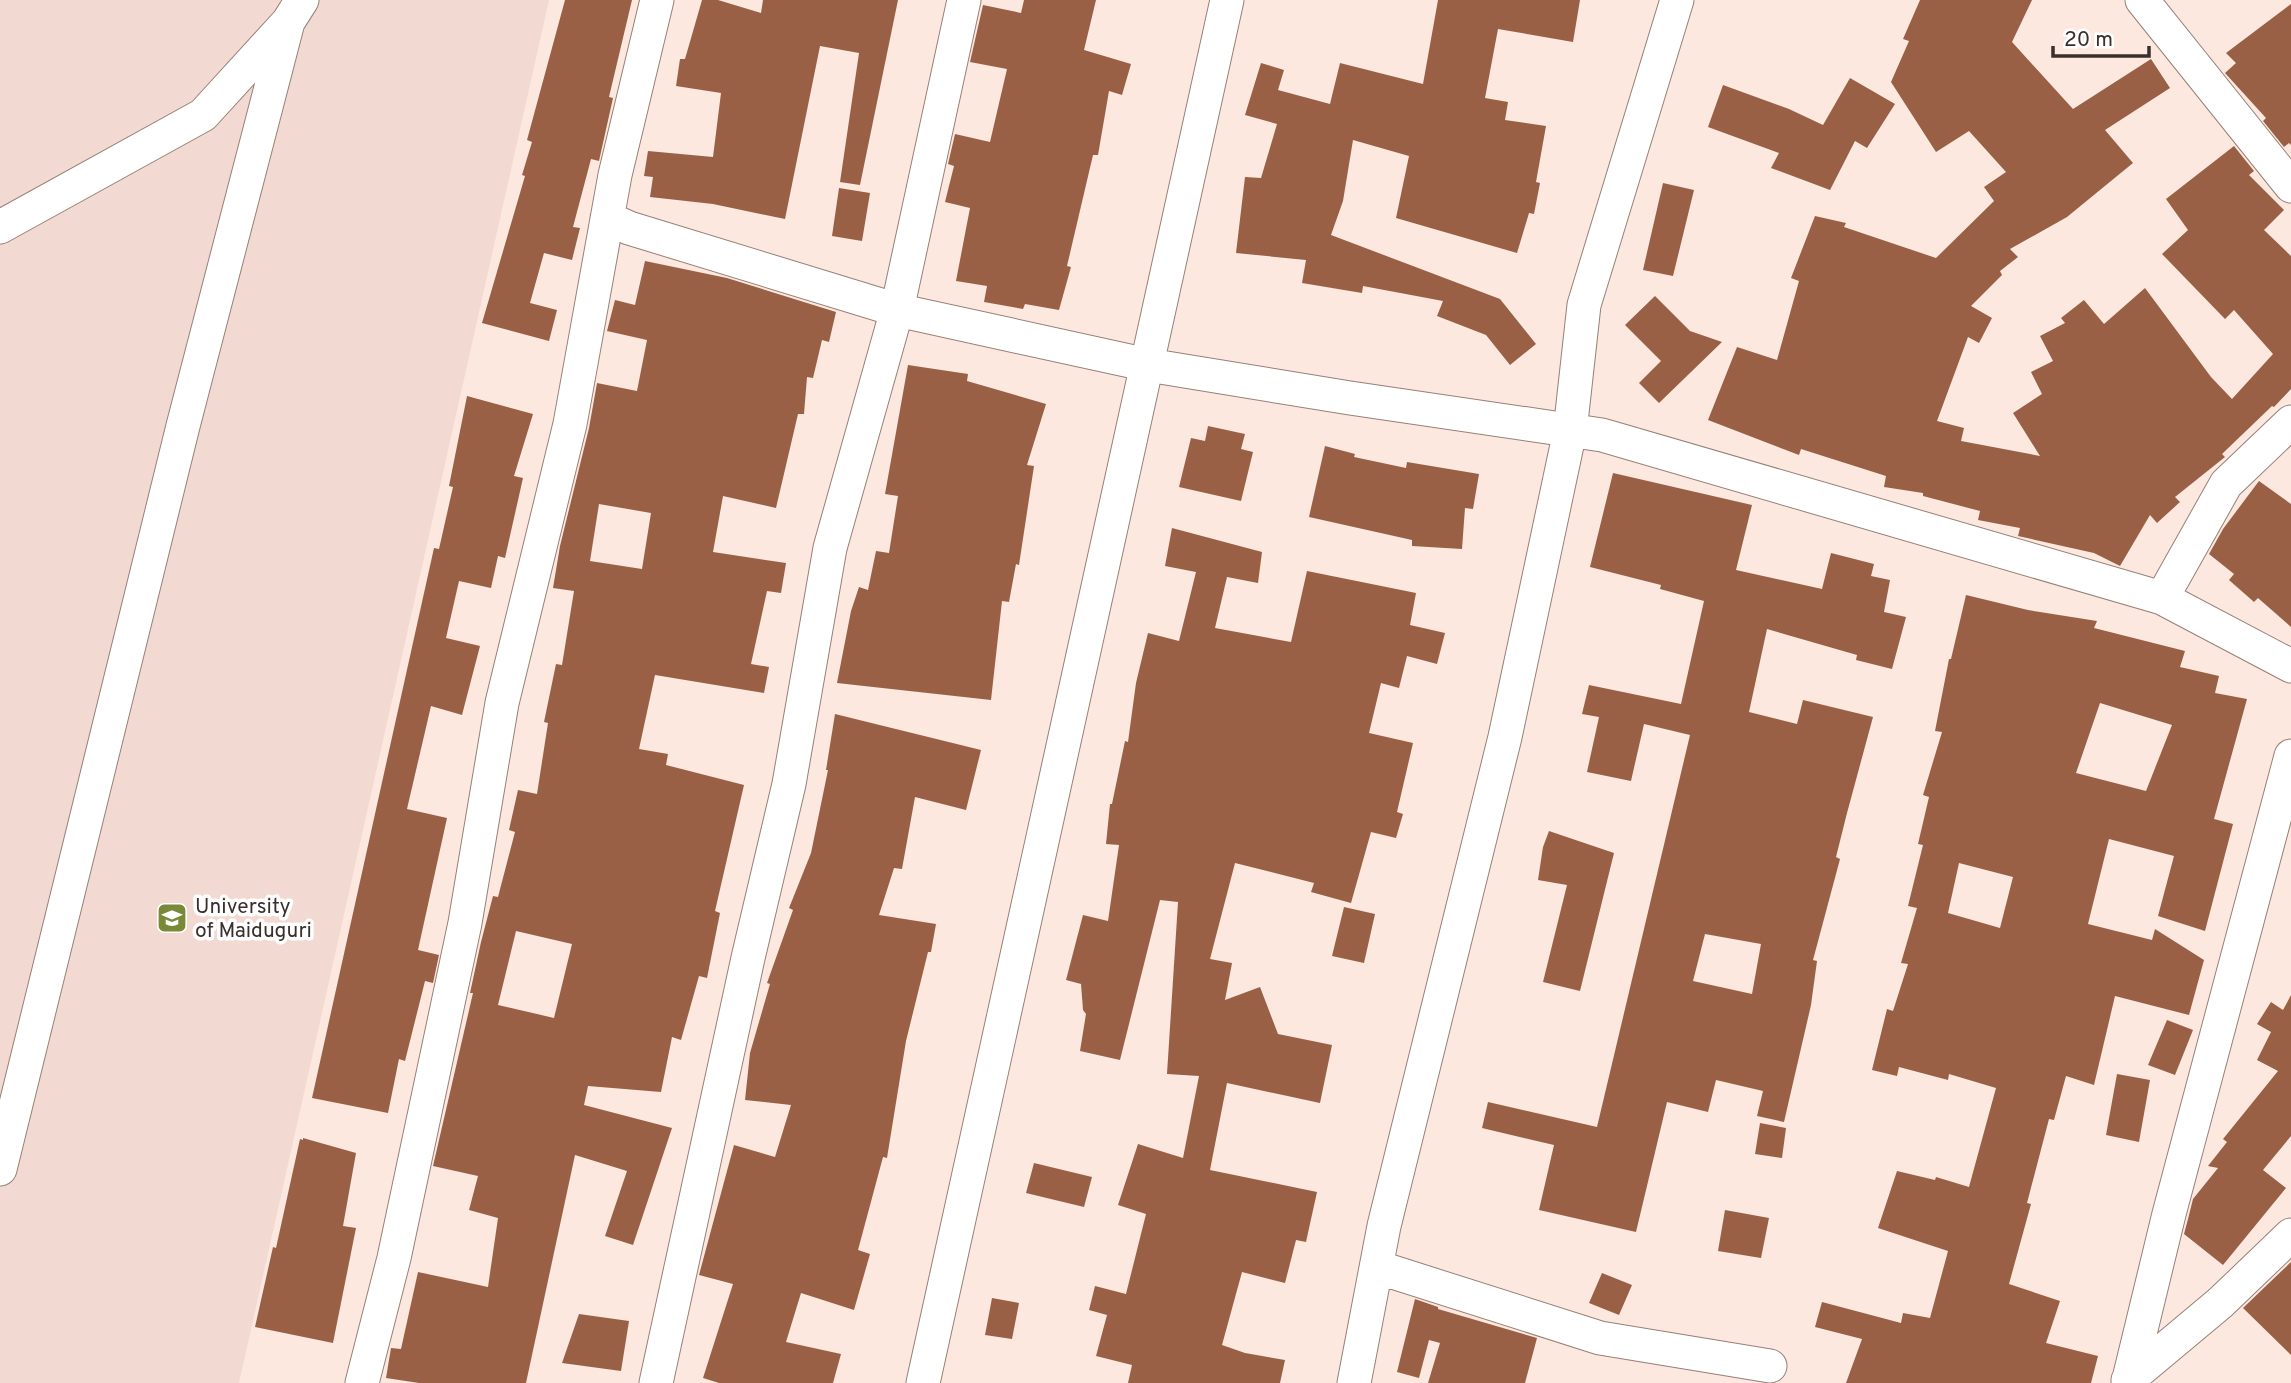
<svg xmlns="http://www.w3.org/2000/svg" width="2291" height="1383" viewBox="0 0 2291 1383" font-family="Overpass,sans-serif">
	<rect width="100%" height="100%" fill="#fce8df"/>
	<!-- education -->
	<path fill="#f2d9d2" d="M 0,0 L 549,0 L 239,1383 L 0,1383 Z"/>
	<!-- building -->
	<path fill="#9a6045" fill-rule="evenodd" d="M 565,0 L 632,0 L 609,97 L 613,98 L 599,161 L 591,159 L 573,227 L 580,228 L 572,260 L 544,253 L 530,303 L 557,310 L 549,341 L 482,323 L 525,176 L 522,175 L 532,142 L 527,140 Z
		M 702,0 L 718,0 L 761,13 L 763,0 L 898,0 L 860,185 L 840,182 L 859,53 L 820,46 L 785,219 L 713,204 L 650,197 L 653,177 L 644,176 L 648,151 L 713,157 L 721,93 L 676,86 L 680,59 L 685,59 Z
		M 1024,0 L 1096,0 L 1084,50 L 1131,64 L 1122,95 L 1109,91 L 1098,155 L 1093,155 L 1067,266 L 1071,267 L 1059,310 L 1025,304 L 1023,309 L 984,302 L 987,286 L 956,281 L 970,208 L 945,202 L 954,166 L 948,164 L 955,134 L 990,142 L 1007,69 L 970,62 L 983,5 L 1021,13 Z
		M 1438,0 L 1580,0 L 1573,42 L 1498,29 L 1485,98 L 1508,102 L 1505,120 L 1546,126 L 1536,182 L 1540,183 L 1534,214 L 1529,213 L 1517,253 L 1396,218 L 1409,156 L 1353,140 L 1343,201 L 1331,235 L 1500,299 L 1536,344 L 1510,365 L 1486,335 L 1437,316 L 1443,301 L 1363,286 L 1362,293 L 1302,283 L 1306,260 L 1236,253 L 1245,177 L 1261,178 L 1277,124 L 1245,115 L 1261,63 L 1284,70 L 1278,90 L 1330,104 L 1340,63 L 1423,84 Z
		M 1920,0 L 2032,0 L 2012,42 L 2073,109 L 2151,59 L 2170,88 L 2105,130 L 2133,163 L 2067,217 L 2010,249 L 2018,257 L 2000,271 L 2002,275 L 1971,306 L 1992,318 L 1979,343 L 1968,337 L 1937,421 L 1964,428 L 1961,441 L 2040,456 L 2013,413 L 2042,394 L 2031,372 L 2053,361 L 2040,336 L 2065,323 L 2061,318 L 2084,300 L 2104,324 L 2145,288 L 2211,377 L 2232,399 L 2273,354 L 2234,310 L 2225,319 L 2162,254 L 2188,230 L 2166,199 L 2234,146 L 2254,171 L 2249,175 L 2284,210 L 2264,230 L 2291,256 L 2291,389 L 2274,407 L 2272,406 L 2222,454 L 2225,457 L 2175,497 L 2180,502 L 2157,523 L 2150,515 L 2120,566 L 2094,553 L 2018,536 L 2020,528 L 1978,520 L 1980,511 L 1923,496 L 1923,493 L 1884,487 L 1886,476 L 1801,449 L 1799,455 L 1708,420 L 1737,347 L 1777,360 L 1799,281 L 1791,278 L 1815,216 L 1846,223 L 1844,227 L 1936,258 L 1994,201 L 1984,187 L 2006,172 L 1969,131 L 1936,152 L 1891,82 L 1909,41 L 1903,39 Z
		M 2291,4 L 2291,145 L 2289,143 L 2284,147 L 2263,121 L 2266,118 L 2225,73 L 2236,63 L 2226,53 Z
		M 1850,78 L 1895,104 L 1867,148 L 1855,141 L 1830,190 L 1771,168 L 1779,153 L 1708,127 L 1723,85 L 1789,109 L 1823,125 Z
		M 1663,183 L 1694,190 L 1673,276 L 1643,270 Z
		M 839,188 L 870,193 L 862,241 L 832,236 Z
		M 645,261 L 727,278 L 836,312 L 829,342 L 822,340 L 813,378 L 807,377 L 804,414 L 798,414 L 776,508 L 723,496 L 713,552 L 786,563 L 781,593 L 767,591 L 751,664 L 769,667 L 764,693 L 655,675 L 639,749 L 668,754 L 666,765 L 744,785 L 715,911 L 720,913 L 707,978 L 699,976 L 681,1040 L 672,1037 L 661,1092 L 588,1086 L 584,1105 L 672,1128 L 633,1245 L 605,1236 L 627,1171 L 575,1155 L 526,1383 L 419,1383 L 386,1378 L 391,1348 L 401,1349 L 418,1272 L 488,1287 L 498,1218 L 469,1210 L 478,1176 L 433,1166 L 473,993 L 470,993 L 481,942 L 493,896 L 498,897 L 515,832 L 509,830 L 518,790 L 537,794 L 548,723 L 544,722 L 556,664 L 562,665 L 574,591 L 553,588 L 560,546 L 589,428 L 597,383 L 637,391 L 647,340 L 607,331 L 615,300 L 635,305 ZM 599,504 L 651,513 L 642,569 L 590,561 ZM 516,931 L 572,944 L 554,1018 L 498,1005 Z
		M 1655,296 L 1690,331 L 1722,342 L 1659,403 L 1639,383 L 1661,361 L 1625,325 Z
		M 908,365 L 968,374 L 967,381 L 1046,404 L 1027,465 L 1034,466 L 1019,565 L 1016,564 L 1009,602 L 1002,601 L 991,700 L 837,683 L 851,611 L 859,587 L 868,590 L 876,551 L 889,553 L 898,496 L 885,494 Z
		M 467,396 L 533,414 L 514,476 L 523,478 L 505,558 L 498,556 L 491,588 L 459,581 L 446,638 L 480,646 L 462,715 L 431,706 L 407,809 L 447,818 L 418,950 L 439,955 L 433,983 L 425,981 L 405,1061 L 399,1059 L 388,1113 L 312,1098 L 434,548 L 439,549 L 453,487 L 449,486 Z
		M 1208,426 L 1245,434 L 1241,449 L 1253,452 L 1241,501 L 1179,487 L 1191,438 L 1205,441 Z
		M 1325,446 L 1355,454 L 1354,457 L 1406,468 L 1407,462 L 1479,474 L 1473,509 L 1465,508 L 1462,549 L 1412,546 L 1412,540 L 1309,517 Z
		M 1613,473 L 1752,505 L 1736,570 L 1822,589 L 1831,553 L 1874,564 L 1871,576 L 1890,580 L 1884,612 L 1906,617 L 1892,669 L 1856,660 L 1857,655 L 1767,629 L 1749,712 L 1797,724 L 1803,700 L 1873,717 L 1847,813 L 1836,857 L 1840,859 L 1813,960 L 1817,961 L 1811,1005 L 1784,1122 L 1757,1116 L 1763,1091 L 1716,1080 L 1708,1112 L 1667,1102 L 1636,1232 L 1539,1210 L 1554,1145 L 1482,1128 L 1488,1102 L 1597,1127 L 1690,735 L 1644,724 L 1631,781 L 1587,772 L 1599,717 L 1582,714 L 1589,685 L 1681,704 L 1704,601 L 1660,589 L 1661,585 L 1590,567 ZM 1705,934 L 1761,944 L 1752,994 L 1693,981 Z
		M 2259,481 L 2291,504 L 2291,627 L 2258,598 L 2254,602 L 2229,580 L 2234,574 L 2209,554 L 2223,529 Z
		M 1172,528 L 1262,552 L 1258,583 L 1227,577 L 1215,628 L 1291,642 L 1307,571 L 1416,593 L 1410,625 L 1445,633 L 1437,664 L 1407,656 L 1399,688 L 1381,683 L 1369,733 L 1413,743 L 1397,812 L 1403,814 L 1396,838 L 1371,832 L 1351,903 L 1311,892 L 1314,883 L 1235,863 L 1210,959 L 1232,963 L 1225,1000 L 1260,987 L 1278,1034 L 1332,1045 L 1320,1103 L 1227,1083 L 1210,1170 L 1317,1192 L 1306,1242 L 1296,1240 L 1285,1283 L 1242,1272 L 1222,1345 L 1245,1353 L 1285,1360 L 1280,1383 L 1128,1383 L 1132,1365 L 1096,1356 L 1107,1315 L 1089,1310 L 1095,1286 L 1126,1294 L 1146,1214 L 1118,1205 L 1138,1144 L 1183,1158 L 1199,1076 L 1167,1074 L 1178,902 L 1160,900 L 1120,1060 L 1080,1051 L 1086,1014 L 1083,1010 L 1081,984 L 1066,980 L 1083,915 L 1108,921 L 1119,845 L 1106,844 L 1110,804 L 1112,804 L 1125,741 L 1128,742 L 1136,683 L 1148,633 L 1179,641 L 1196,572 L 1165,566 Z
		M 1966,595 L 2028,610 L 2097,621 L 2094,628 L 2185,651 L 2180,667 L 2219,676 L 2215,693 L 2247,699 L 2214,819 L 2233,824 L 2205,931 L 2158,916 L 2174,856 L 2109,839 L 2088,924 L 2152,940 L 2155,929 L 2204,960 L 2189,1015 L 2115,996 L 2094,1085 L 2066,1076 L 2054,1120 L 2049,1119 L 2027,1203 L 2031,1204 L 2009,1284 L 2060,1301 L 2046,1343 L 2098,1356 L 2091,1383 L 1846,1383 L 1862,1339 L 1815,1327 L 1822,1302 L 1901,1323 L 1903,1313 L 1930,1318 L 1948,1251 L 1878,1228 L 1897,1171 L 1935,1180 L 1936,1177 L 1969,1187 L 1996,1088 L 1949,1074 L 1948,1080 L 1899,1067 L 1897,1076 L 1872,1070 L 1887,1009 L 1893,1011 L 1908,964 L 1901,963 L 1917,908 L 1908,906 L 1923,845 L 1918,844 L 1929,797 L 1923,795 L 1942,732 L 1935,731 L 1949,659 L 1951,659 ZM 2100,703 L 2172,725 L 2146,791 L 2076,773 ZM 1959,863 L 2013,877 L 2000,928 L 1948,913 Z
		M 835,714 L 981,750 L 966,810 L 915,797 L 902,869 L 894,868 L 879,915 L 936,924 L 931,952 L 928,952 L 906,1041 L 887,1158 L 883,1157 L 858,1250 L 870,1254 L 854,1310 L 801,1293 L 786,1342 L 841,1354 L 833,1383 L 719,1383 L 703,1378 L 733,1284 L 699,1275 L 734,1145 L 775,1157 L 791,1105 L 745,1100 L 750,1053 L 770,984 L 767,983 L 793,910 L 789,908 L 811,853 L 828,770 L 826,770 Z
		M 1549,831 L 1614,853 L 1580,991 L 1543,982 L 1567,885 L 1538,880 L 1543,847 Z
		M 1344,907 L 1375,914 L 1364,963 L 1332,956 Z
		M 2291,995 L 2291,1136 L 2263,1170 L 2286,1188 L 2223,1265 L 2184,1234 L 2188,1219 L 2193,1199 L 2218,1168 L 2208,1166 L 2227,1142 L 2223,1139 L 2278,1071 L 2257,1060 L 2271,1032 L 2257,1024 L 2271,1002 L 2283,1010 Z
		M 2167,1020 L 2193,1030 L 2175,1075 L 2148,1065 Z
		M 2117,1074 L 2150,1080 L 2139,1142 L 2106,1135 Z
		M 1760,1123 L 1786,1128 L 1782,1158 L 1755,1154 Z
		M 303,1138 L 356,1153 L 343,1226 L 356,1228 L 333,1343 L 255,1327 L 273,1247 L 276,1248 L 300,1139 L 303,1140 Z
		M 1034,1163 L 1092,1177 L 1084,1207 L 1026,1193 Z
		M 1725,1210 L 1769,1218 L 1761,1258 L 1718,1251 Z
		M 2291,1262 L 2291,1355 L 2243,1308 Z
		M 1602,1273 L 1632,1285 L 1619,1315 L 1589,1303 Z
		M 992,1298 L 1019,1303 L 1012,1339 L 985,1335 Z
		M 1415,1299 L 1438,1307 L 1438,1309 L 1537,1338 L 1525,1383 L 1428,1383 L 1440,1343 L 1429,1340 L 1419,1378 L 1397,1372 Z
		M 579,1314 L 629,1321 L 621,1371 L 562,1363 Z"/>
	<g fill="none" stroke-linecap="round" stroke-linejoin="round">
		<!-- minor casing -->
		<g stroke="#978076" stroke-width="35">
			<path id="minor" d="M 2142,0 L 2291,186
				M 607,218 L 629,228 L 897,310 L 1148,365 L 1350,398 L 1602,435 L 2162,598 L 2291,666
				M 0,227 L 203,115 L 288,22 L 302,0
				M 2162,598 L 2226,484 L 2291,422
				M 0,1169 L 183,426 L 288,22
				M 1377,1267 L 1600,1338 L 1770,1366
				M 2128,1380 L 2220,1303 L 2291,1235
				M 362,1383 L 394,1258 L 465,923 L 502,703 L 570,424 L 615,175 L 657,0
				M 656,1383 L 748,958 L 789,784 L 830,548 L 897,310 L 964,0
				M 923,1383 L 1227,0
				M 1354,1383 L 1384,1226 L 1505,737 L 1570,431 L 1584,305 L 1677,0
				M 2128,1383 L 2169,1214 L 2291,756"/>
		</g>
		<!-- minor -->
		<use href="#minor" stroke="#fff" stroke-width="33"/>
	</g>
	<!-- icons -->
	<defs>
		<g id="university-square" transform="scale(1.575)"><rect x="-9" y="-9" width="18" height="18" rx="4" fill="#798938" stroke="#fff"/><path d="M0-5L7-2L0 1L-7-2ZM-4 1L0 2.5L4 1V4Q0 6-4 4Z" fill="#fff"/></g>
	</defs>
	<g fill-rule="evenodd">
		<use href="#university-square" x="172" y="918"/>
	</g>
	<g text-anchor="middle" stroke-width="7" stroke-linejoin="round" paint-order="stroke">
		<!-- poi labels -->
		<g font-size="21" fill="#392f2b" stroke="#fff" text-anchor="start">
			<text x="195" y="913">University<tspan x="195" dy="24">of Maiduguri</tspan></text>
		</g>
	</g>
	<!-- scale -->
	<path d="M2053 46v10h96v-10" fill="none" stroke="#392f2b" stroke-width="3.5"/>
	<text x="2064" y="46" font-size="21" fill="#392f2b" stroke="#ffffff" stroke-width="5" paint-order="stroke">20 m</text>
</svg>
